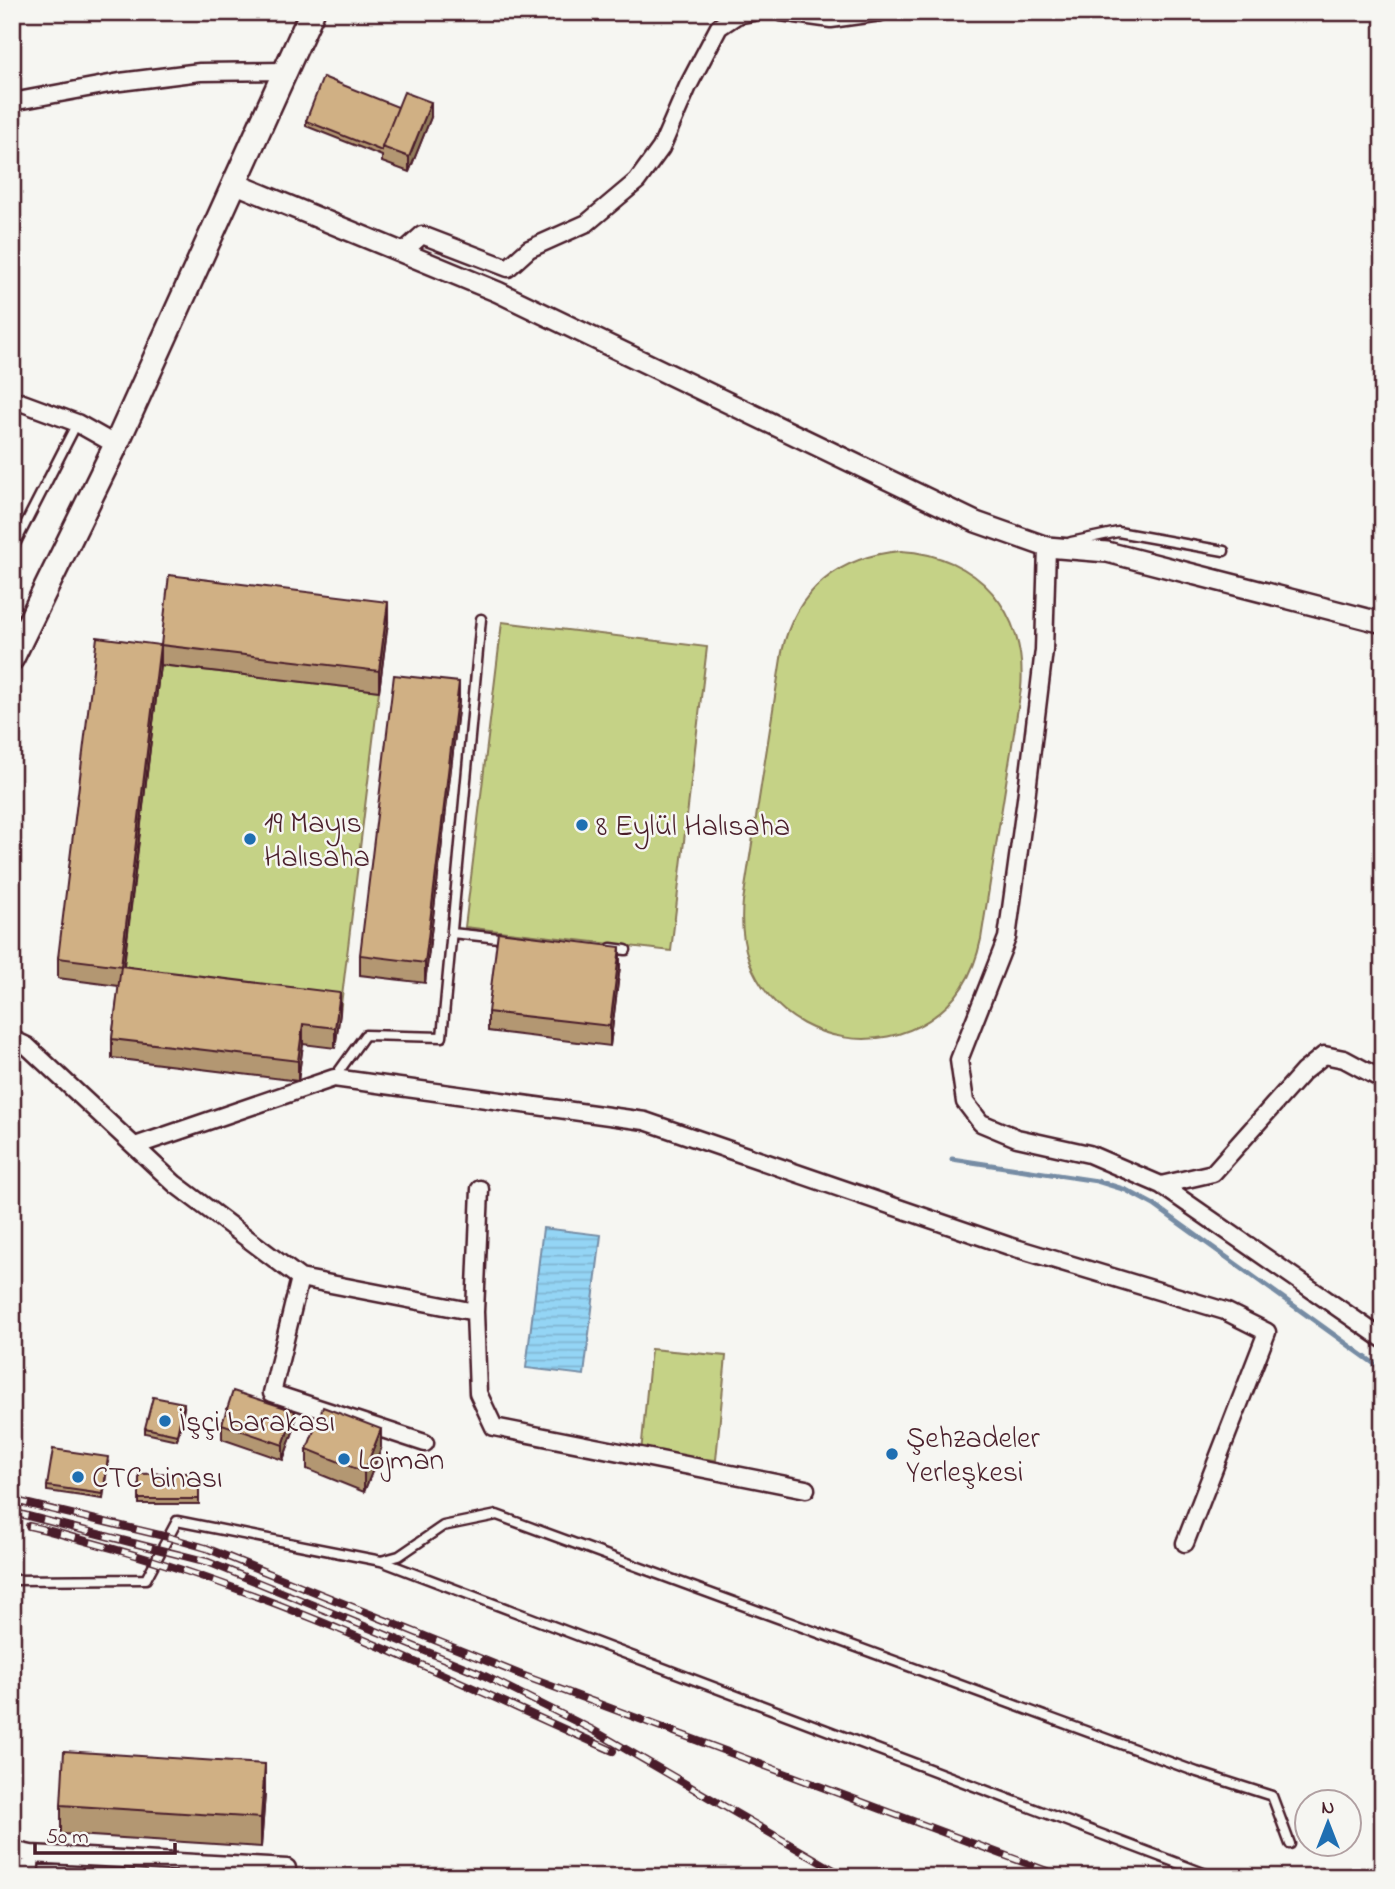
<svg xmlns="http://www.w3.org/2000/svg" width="1395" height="1889" viewBox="0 0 1395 1889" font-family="'Indie Flower',sans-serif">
	<defs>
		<pattern id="water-rules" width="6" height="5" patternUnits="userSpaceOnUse" patternTransform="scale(1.75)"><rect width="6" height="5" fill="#94d5f5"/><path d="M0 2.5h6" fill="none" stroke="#81b6d2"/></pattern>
	</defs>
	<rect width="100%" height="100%" fill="#f6f6f2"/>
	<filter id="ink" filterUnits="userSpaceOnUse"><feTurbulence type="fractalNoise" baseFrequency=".0143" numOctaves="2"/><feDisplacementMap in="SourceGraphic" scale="14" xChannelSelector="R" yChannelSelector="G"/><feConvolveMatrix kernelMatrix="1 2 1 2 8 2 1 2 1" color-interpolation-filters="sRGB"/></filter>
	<g filter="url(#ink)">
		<!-- garden -->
		<path fill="#c5d286" stroke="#887858" stroke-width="2" d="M 901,551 C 977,555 1028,612 1021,689 L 981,939 C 950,1093 727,1060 743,901 L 782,652 C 795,591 839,556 901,551 Z
			M 502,622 L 707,647 L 671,951 L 465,927 Z
			M 160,665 L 379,691 L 340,1013 L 121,986 Z
			M 651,1349 L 726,1356 L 716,1460 L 641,1453 Z"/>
		<!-- water -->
		<path fill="url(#water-rules)" stroke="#768ca4" stroke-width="2" d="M 543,1228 L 601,1235 L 584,1375 L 526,1368 Z"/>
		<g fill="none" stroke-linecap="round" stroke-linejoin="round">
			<!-- stream -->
			<path stroke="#768ca4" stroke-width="5" d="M 952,1159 L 1097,1181 L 1126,1190 L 1154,1205 L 1383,1370"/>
			<!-- service casing -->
			<g stroke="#4a1f2b" stroke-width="13">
				<path id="service" d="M 1071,542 L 1118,532 L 1224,551
					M 12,550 L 77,423
					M 452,933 L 508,939
					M 611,948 L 626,950
					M 334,1078 L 365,1035 L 442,1037 L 481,619
					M 381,1561 L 399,1556 L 443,1526 L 497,1515 L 1197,1772 L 1272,1796 L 1290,1844
					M 12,1580 L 146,1579 L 177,1521 L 381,1561 L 1214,1877"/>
			</g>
			<!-- minor casing -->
			<g stroke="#4a1f2b" stroke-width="21">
				<path id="minor" d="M 781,12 L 831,19 L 881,12
					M 12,102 L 120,82 L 200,72 L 286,71
					M 403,252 L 422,235 L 508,268 L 529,249 L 587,223 L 637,181 L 661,148 L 688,86 L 719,27 L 737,15 L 753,12
					M 12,399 L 77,423 L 116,445
					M 1047,547 L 1044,650 L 1026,799 L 1007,938 L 959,1060 L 965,1102 L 981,1123 L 1017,1138 L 1089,1154 L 1161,1185 L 1383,1339
					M 12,1039 L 27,1046 L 175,1184 L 300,1278 L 475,1312
					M 135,1146 L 334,1078 L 645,1121 L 1009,1246 L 1225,1311 L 1267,1332 L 1185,1543
					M 1161,1185 L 1213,1173 L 1303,1072 L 1324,1055 L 1344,1059 L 1383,1080
					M 480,1189 L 475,1312 L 478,1393 L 494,1427 L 806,1489
					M 300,1278 L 272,1393 L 425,1443
					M 12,1850 L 31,1854 L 287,1868
					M 29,1877 L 31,1854"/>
			</g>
			<!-- tertiary casing -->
			<g stroke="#4a1f2b" stroke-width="24">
				<path id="tertiary" d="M 234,183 L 498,292 L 976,522 L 1047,547 L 1107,552 L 1383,623"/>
			</g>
			<!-- secondary casing -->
			<g stroke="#4a1f2b" stroke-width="28">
				<path id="secondary" d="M 12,658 L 116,445 L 312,12"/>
			</g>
			<!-- service -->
			<use href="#service" stroke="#f6f6f2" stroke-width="8"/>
			<!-- minor -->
			<use href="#minor" stroke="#f6f6f2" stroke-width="16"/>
			<!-- tertiary -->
			<use href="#tertiary" stroke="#f6f6f2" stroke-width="19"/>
			<!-- secondary -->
			<use href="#secondary" stroke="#f6f6f2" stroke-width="23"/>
			<!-- rail casing -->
			<g stroke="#4a1f2b" stroke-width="8">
				<path id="rail" d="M 12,1500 L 168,1537 L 206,1548 L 519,1674 L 1063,1877
					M 12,1512 L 208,1562 L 479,1673 L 591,1729 L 846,1877
					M 29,1526 C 57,1532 84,1541 111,1548 C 286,1597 448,1678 613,1751"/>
			</g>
			<!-- rail -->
			<use href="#rail" stroke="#f6f6f2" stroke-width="5" stroke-dasharray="16" stroke-linecap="butt"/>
		</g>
		<!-- wall -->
		<path fill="#b39772" stroke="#4a1f2b" stroke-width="2" d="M 398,107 L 431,117 L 409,172 L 382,162 L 382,156 L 306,126 L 306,121 Z
			M 388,622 L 379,691 L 161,665 L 161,645 Z
			M 160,665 L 124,966 L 340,1013 L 335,1048 L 303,1044 L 298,1081 L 112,1058 L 112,1039 L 119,986 L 58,978 L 58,958 Z
			M 459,702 L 425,983 L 360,975 L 360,955 Z
			M 620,966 L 610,1046 L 488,1031 L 488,1012 Z
			M 184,1408 L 177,1440 L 145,1433 L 145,1428 Z
			M 222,1424 L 295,1426 L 283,1460 L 222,1439 Z
			M 307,1449 L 381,1449 L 364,1492 L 307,1469 Z
			M 108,1462 L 103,1499 L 47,1491 L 47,1486 Z
			M 199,1473 L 199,1504 L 139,1504 L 139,1474 Z
			M 265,1793 L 261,1847 L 61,1834 L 61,1805 Z"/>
		<!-- shaded-wall -->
		<path fill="#927b5c" stroke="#4a1f2b" stroke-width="2" d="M 431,102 L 431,117 L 409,172 L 409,157 Z
			M 388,602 L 388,622 L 379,691 L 379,671 Z
			M 160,645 L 160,665 L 121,986 L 121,966 Z
			M 459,682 L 459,702 L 425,983 L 425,963 Z
			M 620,947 L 620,966 L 610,1046 L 610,1026 Z
			M 340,993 L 340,1013 L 335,1048 L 335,1028 Z
			M 303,1024 L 303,1044 L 298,1081 L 298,1061 Z
			M 184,1403 L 184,1408 L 177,1440 L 177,1435 Z
			M 295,1411 L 295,1426 L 283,1460 L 283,1445 Z
			M 381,1429 L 381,1449 L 364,1492 L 364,1472 Z
			M 265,1764 L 265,1793 L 261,1847 L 261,1818 Z"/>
		<!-- building -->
		<path fill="#d0b084" stroke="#4a1f2b" stroke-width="2" d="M 323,77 L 398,107 L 382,147 L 382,151 L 306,121 Z
			M 404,92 L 431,102 L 409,157 L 382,147 Z
			M 169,575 L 388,602 L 379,671 L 161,645 Z
			M 97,637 L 160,645 L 121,966 L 58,958 Z
			M 394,675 L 459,682 L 425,963 L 360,955 Z
			M 498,932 L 620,947 L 610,1026 L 488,1012 Z
			M 121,966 L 340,993 L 335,1028 L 303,1024 L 298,1061 L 112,1039 Z
			M 233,1391 L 295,1411 L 283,1445 L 222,1424 Z
			M 153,1397 L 184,1403 L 177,1435 L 145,1428 Z
			M 323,1407 L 381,1429 L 364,1472 L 307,1449 Z
			M 53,1449 L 108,1457 L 103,1494 L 47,1486 Z
			M 199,1473 L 199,1499 L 139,1499 L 139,1474 Z
			M 64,1751 L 265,1764 L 261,1818 L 61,1805 Z"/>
	</g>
	<!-- markers -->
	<g fill="#1f6fb2" stroke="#f6f6f2" stroke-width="2.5">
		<circle cx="582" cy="825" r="7"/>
		<circle cx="250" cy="839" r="7"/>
		<circle cx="165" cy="1421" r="7"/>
		<circle cx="892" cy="1454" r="7"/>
		<circle cx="344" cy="1459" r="7"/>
		<circle cx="78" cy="1477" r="7"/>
	</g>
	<g text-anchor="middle" stroke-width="5" stroke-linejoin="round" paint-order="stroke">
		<!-- poi labels -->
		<g font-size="30" fill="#4a1f2b" stroke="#f6f6f2" text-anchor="start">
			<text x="264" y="832">19 Mayıs<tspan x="264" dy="34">Halısaha</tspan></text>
			<text x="596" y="835">8 Eylül Halısaha</text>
			<text x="179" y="1431">İşçi barakası</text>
			<text x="906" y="1447">Şehzadeler<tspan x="906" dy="34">Yerleşkesi</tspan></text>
			<text x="358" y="1469">Lojman</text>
			<text x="92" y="1487">CTC binası</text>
		</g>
	</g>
	<!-- margin -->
	<rect width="1395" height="1889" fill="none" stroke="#f6f6f2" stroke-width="42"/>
	<rect x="21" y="21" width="1353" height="1847" fill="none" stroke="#4a1f2b" stroke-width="2.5" filter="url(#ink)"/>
	<!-- north arrow -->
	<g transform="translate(1328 1823)"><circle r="33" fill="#f6f6f2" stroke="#b1a0a2" stroke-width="2"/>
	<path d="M0-5L12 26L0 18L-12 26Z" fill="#1f6fb2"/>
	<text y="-10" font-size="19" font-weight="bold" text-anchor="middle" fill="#4a1f2b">N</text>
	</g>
	<!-- scale -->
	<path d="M35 1843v10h140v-10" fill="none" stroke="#4a1f2b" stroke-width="3.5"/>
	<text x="46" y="1843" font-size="21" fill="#4a1f2b" stroke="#f6f6f2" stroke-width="5" paint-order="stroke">50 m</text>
</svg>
